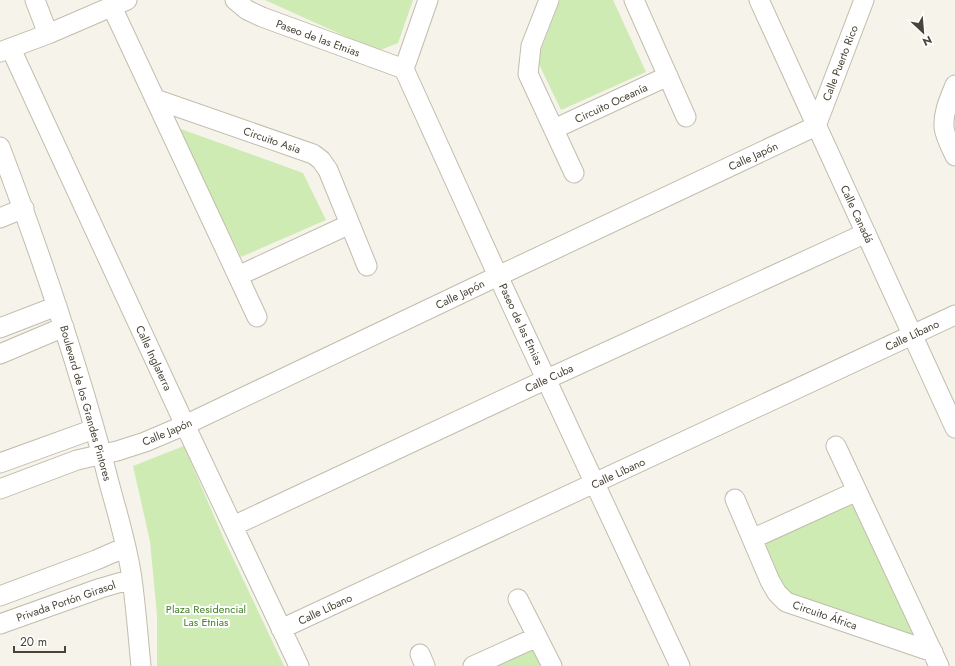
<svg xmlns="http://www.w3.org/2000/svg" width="955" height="666" viewBox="0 0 955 666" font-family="Jost,sans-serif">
	<rect width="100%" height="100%" fill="#f5f3ea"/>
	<!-- green -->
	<path fill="#cdebb2" d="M 265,0 L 413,0 L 398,43 L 378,51 Z
		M 560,0 L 613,0 L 646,72 L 561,110 L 537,60 Z
		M 178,128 L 303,173 L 326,220 L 241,257 Z
		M 184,446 L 223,537 L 284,666 L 157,666 L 157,615 L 150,541 L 133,466 Z
		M 854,497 L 918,640 L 789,593 L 759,544 Z
		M 535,645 L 544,666 L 487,666 Z"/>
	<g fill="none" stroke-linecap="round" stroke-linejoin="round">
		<!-- minor casing -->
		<g stroke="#c2bcac" stroke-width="21">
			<path id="minor" d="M 35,0 L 48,34
				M 235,0 L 247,10 L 262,17 L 404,69
				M 428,0 L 404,69 L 498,276 L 680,666
				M 549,0 L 531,46 L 528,74 L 574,173
				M 634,0 L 686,117
				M 759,0 L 955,428
				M 112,7 L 257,317
				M 11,49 L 185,425 L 299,666
				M 0,52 L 48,34 L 127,0
				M 955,85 C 950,98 943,112 944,127 C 945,137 951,147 955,156
				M 155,99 L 313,154 L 321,160 L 328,170 L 367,266
				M 554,129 L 668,76
				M 0,147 C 40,252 76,358 105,467 C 114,504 127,541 132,579 C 136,607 138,637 141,666
				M 0,218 L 24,208
				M 238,276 L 350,224
				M 0,328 L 57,306
				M 0,354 L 64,327
				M 836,446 L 939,666
				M 0,463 L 94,429
				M 0,489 L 77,460 L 117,451 L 145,442 L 185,425 L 498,276 L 816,126 L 864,0
				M 735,499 L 770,581 L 777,593 L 786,602 L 933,652
				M 233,526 L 547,379 L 866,233
				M 752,539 L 857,491
				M 0,596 L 96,560 L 126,547
				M 518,599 L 552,666
				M 0,624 L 101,588 L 132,579
				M 281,629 L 955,315
				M 420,654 L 425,666
				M 473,666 L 537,637"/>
		</g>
		<!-- minor -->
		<use href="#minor" stroke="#fff" stroke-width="19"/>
	</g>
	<g text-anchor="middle" stroke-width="4" stroke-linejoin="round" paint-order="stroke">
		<!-- street labels -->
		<g font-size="11" fill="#4a4438" stroke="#fff">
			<text transform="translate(318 38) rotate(20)" y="4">Paseo de las Etnias</text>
			<text transform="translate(840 63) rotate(-69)" y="4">Calle Puerto Rico</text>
			<text transform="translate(611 103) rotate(-25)" y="4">Circuito Oceanía</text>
			<text transform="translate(272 140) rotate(19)" y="4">Circuito Asia</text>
			<text transform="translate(753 156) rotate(-25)" y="4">Calle Japón</text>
			<text transform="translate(857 214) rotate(65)" y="4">Calle Canadá</text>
			<text transform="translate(460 294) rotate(-26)" y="4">Calle Japón</text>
			<text transform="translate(521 324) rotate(65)" y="4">Paseo de las Etnias</text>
			<text transform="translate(912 335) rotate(-25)" y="4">Calle Líbano</text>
			<text transform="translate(154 358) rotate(65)" y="4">Calle Inglaterra</text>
			<text transform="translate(549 378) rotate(-25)" y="4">Calle Cuba</text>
			<text transform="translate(86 403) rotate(74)" y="4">Boulevard de los Grandes Pintores</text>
			<text transform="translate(167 432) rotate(-23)" y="4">Calle Japón</text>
			<text transform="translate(618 473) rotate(-25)" y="4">Calle Líbano</text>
			<text transform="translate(66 601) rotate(-19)" y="4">Privada Portón Girasol</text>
			<text transform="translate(325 609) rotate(-25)" y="4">Calle Líbano</text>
			<text transform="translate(825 615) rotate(19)" y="4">Circuito África</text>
		</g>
		<!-- park labels -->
		<g font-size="11" fill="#437f28" stroke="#fff">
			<text x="206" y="613">Plaza Residencial<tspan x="206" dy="13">Las Etnias</tspan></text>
		</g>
	</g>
	<!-- north arrow -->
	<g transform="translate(923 32) rotate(154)" stroke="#ffffff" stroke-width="3" paint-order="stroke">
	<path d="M0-3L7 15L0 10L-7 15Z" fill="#4a4438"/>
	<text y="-6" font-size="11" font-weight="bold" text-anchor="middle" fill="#4a4438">N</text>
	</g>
	<!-- scale -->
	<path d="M14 646v6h51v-6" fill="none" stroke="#4a4438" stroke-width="2"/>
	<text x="20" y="646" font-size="12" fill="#4a4438" stroke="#ffffff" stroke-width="3" paint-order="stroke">20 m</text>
</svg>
